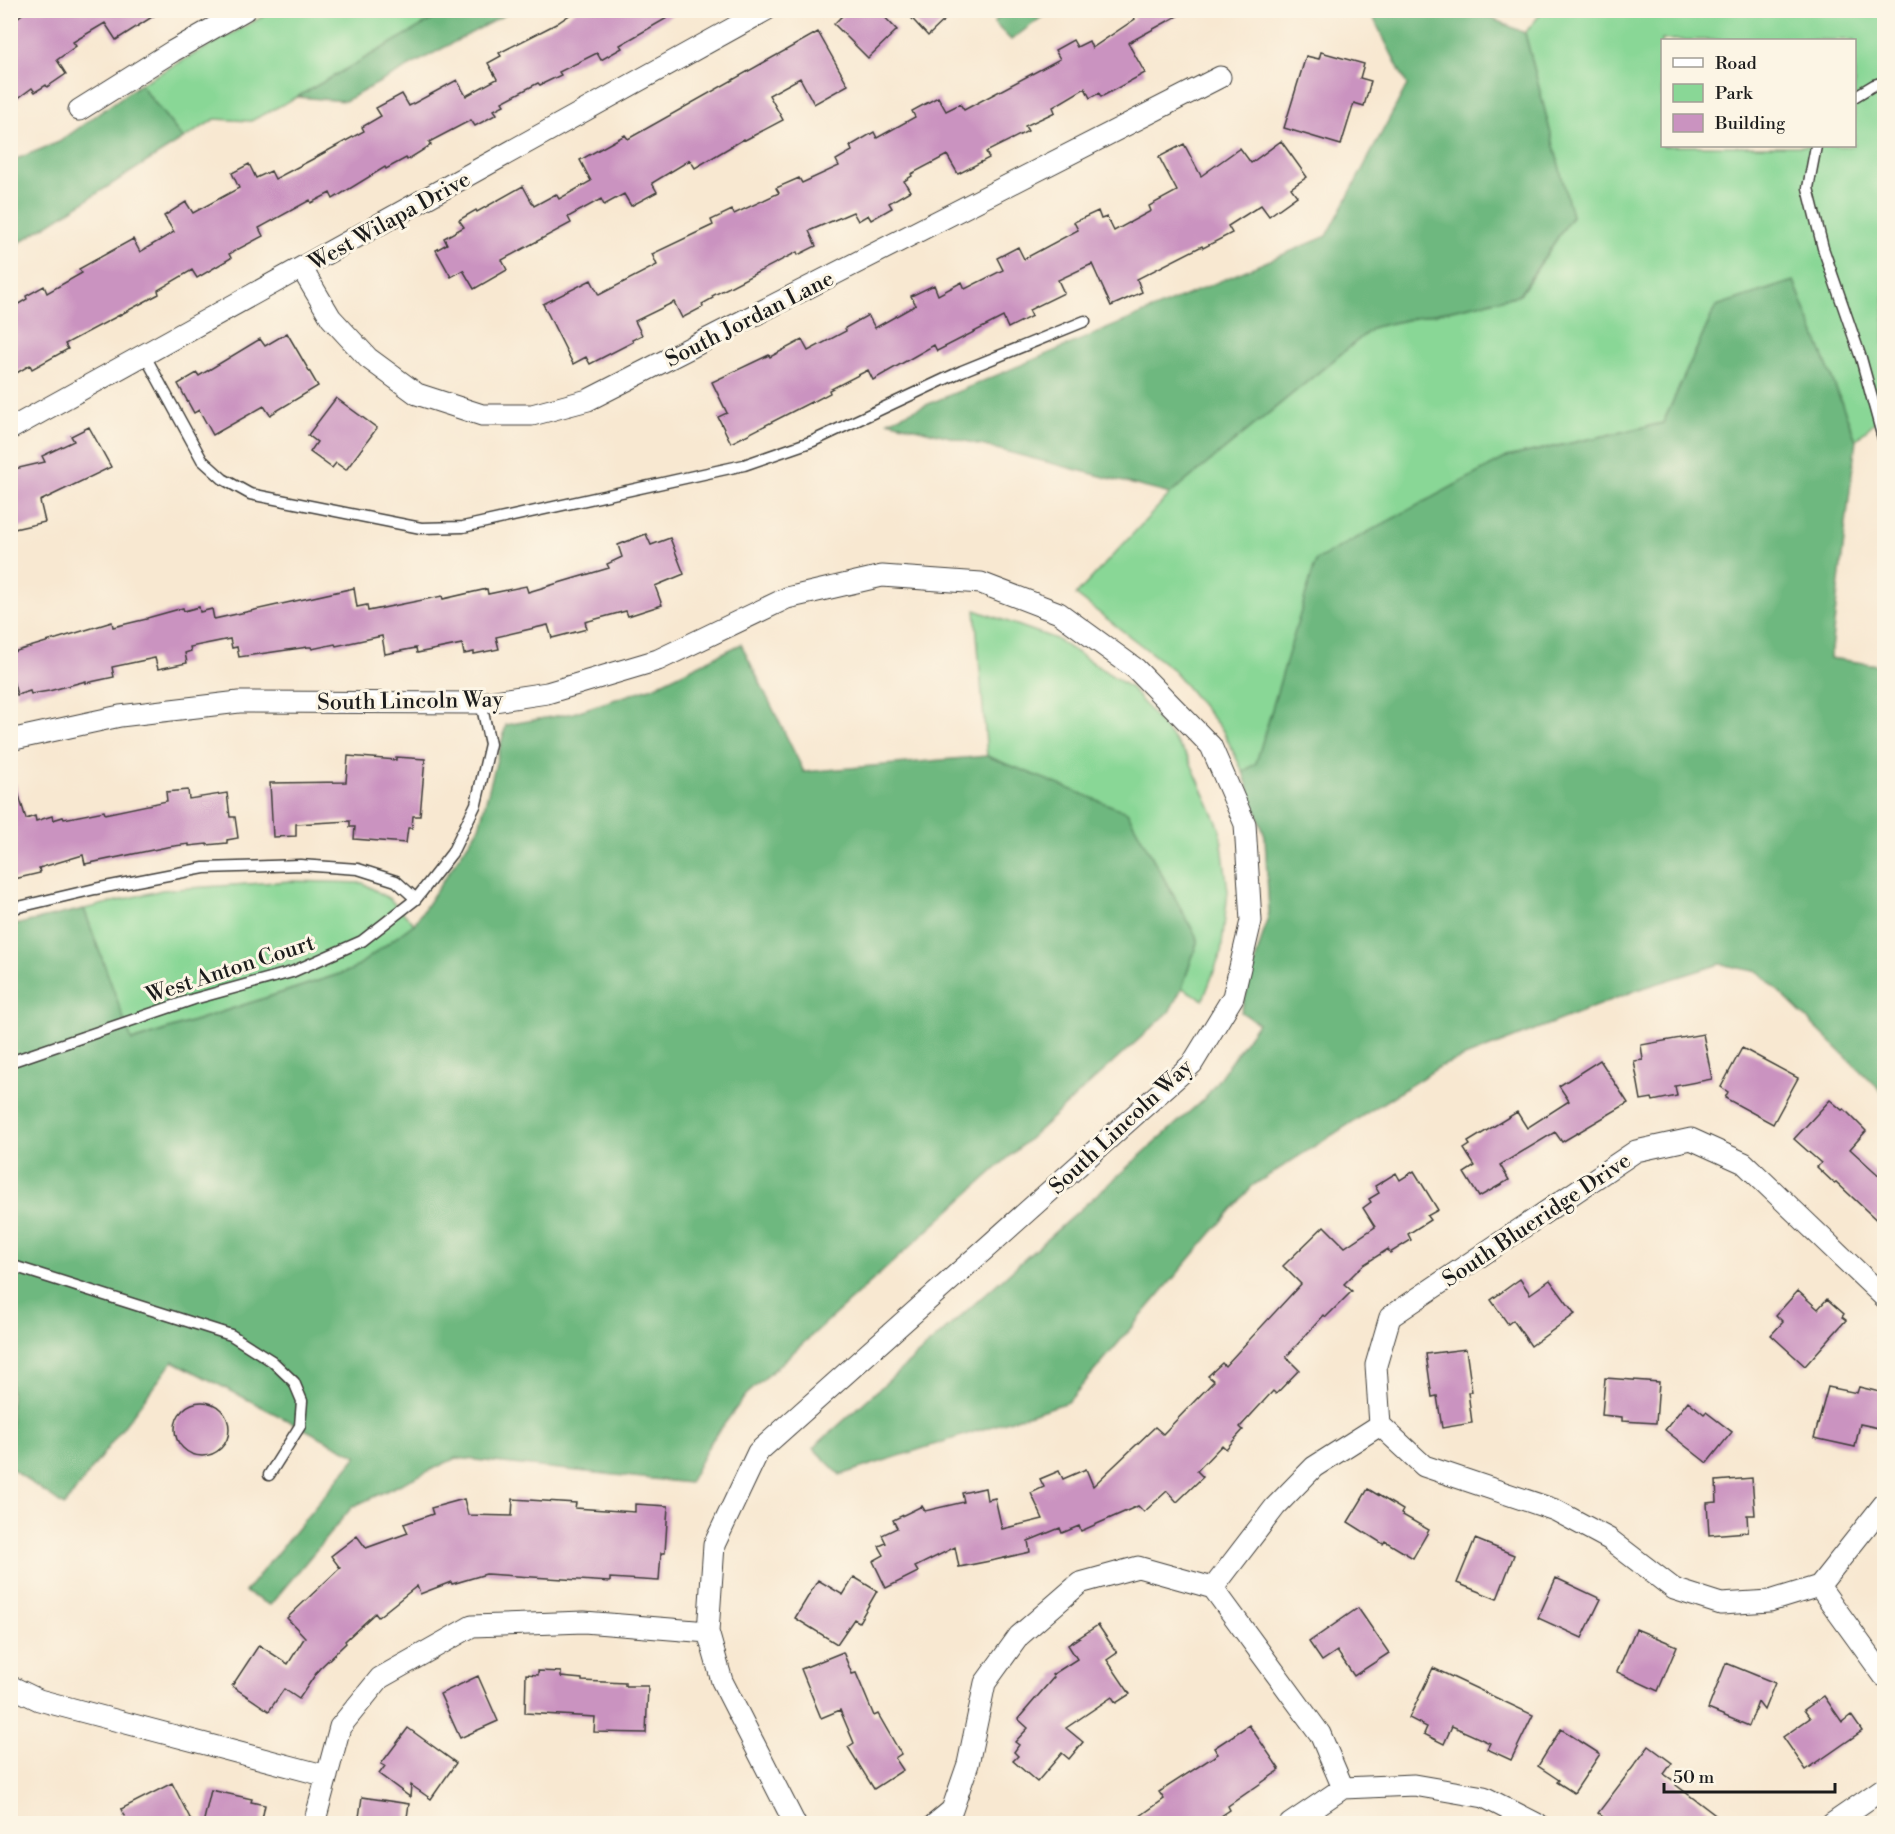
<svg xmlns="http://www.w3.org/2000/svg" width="1895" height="1834" viewBox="0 0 1895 1834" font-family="'Libre Bodoni',serif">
	<rect width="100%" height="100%" fill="#fcf5e5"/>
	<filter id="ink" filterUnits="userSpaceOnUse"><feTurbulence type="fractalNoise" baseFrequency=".0167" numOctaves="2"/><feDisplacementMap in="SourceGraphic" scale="12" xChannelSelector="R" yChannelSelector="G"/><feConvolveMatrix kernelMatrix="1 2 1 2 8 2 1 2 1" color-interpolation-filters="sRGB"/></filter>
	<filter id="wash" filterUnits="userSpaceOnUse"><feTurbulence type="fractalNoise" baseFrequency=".008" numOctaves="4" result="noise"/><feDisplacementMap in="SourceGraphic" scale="24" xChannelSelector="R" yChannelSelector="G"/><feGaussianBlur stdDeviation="1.35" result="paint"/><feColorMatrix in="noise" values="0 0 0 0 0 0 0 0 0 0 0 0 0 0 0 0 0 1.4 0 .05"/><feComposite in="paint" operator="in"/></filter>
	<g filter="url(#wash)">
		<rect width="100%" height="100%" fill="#f8e8d1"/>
		<!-- green -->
		<path fill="#89d796" stroke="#527a59" stroke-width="1.5" fill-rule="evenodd" d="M 273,11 L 449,11 L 297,97 L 251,121 L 215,119 L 183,139 L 140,84 Z
			M 1543,11 L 1884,11 L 1884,413 L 1856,440 L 1794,281 L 1716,306 L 1663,423 L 1507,457 L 1256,764 L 1243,772 L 1223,731 L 1172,669 L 1076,595 L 1170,494 L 1374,327 L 1520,295 L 1572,216 L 1525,33 ZM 1662,40 L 1854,40 L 1854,146 L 1662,146 Z
			M 975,610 L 1056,639 L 1131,688 L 1188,757 L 1220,829 L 1228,891 L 1221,953 L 1203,1000 L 1182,988 L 1198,939 L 1127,812 L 987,756 Z
			M 291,881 L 363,883 L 390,899 L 414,924 L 352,970 L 131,1041 L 84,909 L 162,890 Z"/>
		<!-- forest -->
		<path fill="#6eb87f" stroke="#456a4e" stroke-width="1.5" d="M 449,10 L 512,11 L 345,101 L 297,97 Z
			M 1004,11 L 1004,10 L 1050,11 L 1011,40 L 994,23 Z
			M 1370,11 L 1475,11 L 1525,33 L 1572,216 L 1519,295 L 1374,327 L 1170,494 L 888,421 L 1327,236 L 1407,85 Z
			M 140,84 L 183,139 L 11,248 L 11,161 L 59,142 Z
			M 1794,281 L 1856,440 L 1830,658 L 1884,666 L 1884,1094 L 1759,972 L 1720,964 L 1640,989 L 1439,1067 L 1252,1186 L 1068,1402 L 840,1475 L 813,1448 L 1206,1097 L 1258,1023 L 1241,1012 L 1269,913 L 1265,837 L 1243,772 L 1256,763 L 1316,560 L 1507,457 L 1663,423 L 1716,306 Z
			M 741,644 L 804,772 L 987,756 L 1127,812 L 1198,940 L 1182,988 L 1169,1012 L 746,1395 L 710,1443 L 689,1483 L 456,1458 L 352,1507 L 270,1605 L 245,1592 L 357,1456 L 173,1361 L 64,1506 L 11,1468 L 10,926 L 84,909 L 132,1041 L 352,970 L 414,924 L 479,827 L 506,725 L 573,713 L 653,687 Z"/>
		<g id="blocks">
			<!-- building -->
			<path fill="#ca93c0" d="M 28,10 L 163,10 L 116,40 L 105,23 L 73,42 L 76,46 L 57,60 L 66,74 L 47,87 L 46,85 L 35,92 L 32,88 L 10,104 L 10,23 Z
				M 577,10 L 681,10 L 620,45 L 622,48 L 601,60 L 597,53 L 559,72 L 561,75 L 540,85 L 538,83 L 502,102 L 504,105 L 494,110 L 497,114 L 475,126 L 471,120 L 429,142 L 431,145 L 407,160 L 406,158 L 386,169 L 385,167 L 333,199 L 330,193 L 311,203 L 310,200 L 259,228 L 263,236 L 229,254 L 231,258 L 197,278 L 192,270 L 158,290 L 159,294 L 65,344 L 68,349 L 32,369 L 30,365 L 10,377 L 10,309 L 27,299 L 26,296 L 44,286 L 47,293 L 82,273 L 79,269 L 133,239 L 140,252 L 174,232 L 164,216 L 186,202 L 193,213 L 239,188 L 232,173 L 249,164 L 256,178 L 271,171 L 275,179 L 311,160 L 364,131 L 362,127 L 381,116 L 376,108 L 402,94 L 409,106 L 457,80 L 466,96 L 497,79 L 488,63 L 501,56 L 499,53 L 556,24 Z
				M 848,10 L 878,10 L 897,30 L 868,58 L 834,24 Z
				M 904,10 L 955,10 L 928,36 Z
				M 1130,10 L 1188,10 L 1128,43 L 1145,73 L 1101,97 L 1099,93 L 1090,98 L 1085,88 L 1053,107 L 1055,112 L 1025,126 L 1028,131 L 986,152 L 989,158 L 958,174 L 947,155 L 911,174 L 912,176 L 904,181 L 910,191 L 889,203 L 892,208 L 871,220 L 868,215 L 858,221 L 853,212 L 809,231 L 816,246 L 798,255 L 797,252 L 712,296 L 713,298 L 702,304 L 703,307 L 682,318 L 674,302 L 635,321 L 642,335 L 632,340 L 633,342 L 590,364 L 586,357 L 573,364 L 543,304 L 591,280 L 599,295 L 657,265 L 652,254 L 713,225 L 711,220 L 732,210 L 734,214 L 779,193 L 776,188 L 799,178 L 802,183 L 839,166 L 836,160 L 852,151 L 850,146 L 874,132 L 877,138 L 915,117 L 912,111 L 938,97 L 946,111 L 960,104 L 964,110 L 1060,59 L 1055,50 L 1073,40 L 1077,47 L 1089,41 L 1092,48 L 1135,19 Z
				M 818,32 L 848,85 L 814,104 L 800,78 L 769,95 L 783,120 L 745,140 L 744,139 L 695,168 L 690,160 L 652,183 L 657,192 L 631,206 L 624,194 L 604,205 L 601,199 L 568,217 L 571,223 L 502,260 L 507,270 L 474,289 L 463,270 L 451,277 L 436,250 L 447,244 L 444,238 L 464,227 L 459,220 L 476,210 L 477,212 L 523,186 L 534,206 L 556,194 L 559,199 L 591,181 L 580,160 L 625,135 L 628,139 Z
				M 1321,52 L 1364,64 L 1360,78 L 1371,81 L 1364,106 L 1354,103 L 1341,145 L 1284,128 L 1306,56 L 1319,59 Z
				M 1281,141 L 1307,177 L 1291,188 L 1297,196 L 1269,216 L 1261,205 L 1228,226 L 1232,233 L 1203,248 L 1202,246 L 1137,279 L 1142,292 L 1111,306 L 1092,264 L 1058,280 L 1064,293 L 1029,310 L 1032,316 L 1008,328 L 1003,317 L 937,351 L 934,345 L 873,380 L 868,370 L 829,390 L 830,393 L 811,403 L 811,402 L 731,443 L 718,417 L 727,413 L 712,382 L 769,355 L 770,357 L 802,340 L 808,351 L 846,331 L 845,328 L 868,315 L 875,328 L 916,305 L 911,296 L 934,285 L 938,295 L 962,282 L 965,289 L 1003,270 L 997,258 L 1018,247 L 1024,259 L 1078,230 L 1074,222 L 1098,211 L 1101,219 L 1107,217 L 1114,231 L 1151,211 L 1149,206 L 1177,191 L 1159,157 L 1184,144 L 1201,176 L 1240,148 L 1251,163 Z
				M 287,333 L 318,386 L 270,415 L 264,406 L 213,435 L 199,410 L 194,413 L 178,384 L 197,373 L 199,376 L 260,339 L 265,346 Z
				M 336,398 L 377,428 L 346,470 L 336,463 L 332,468 L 310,452 L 317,442 L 308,435 Z
				M 89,427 L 111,467 L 40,501 L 45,522 L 10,530 L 10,470 L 45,462 L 42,456 L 74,441 L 71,436 Z
				M 646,534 L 651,545 L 670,538 L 684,574 L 655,586 L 662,605 L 628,616 L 626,611 L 585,622 L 587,629 L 552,638 L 548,625 L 496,637 L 499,649 L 474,654 L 474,652 L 464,654 L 462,644 L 417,653 L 416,648 L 385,654 L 382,636 L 336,646 L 335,644 L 312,649 L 311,647 L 308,647 L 239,657 L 237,647 L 232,648 L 230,639 L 190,647 L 191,651 L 185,653 L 187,663 L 158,669 L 155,658 L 112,667 L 114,677 L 86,683 L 86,681 L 49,691 L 31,694 L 30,691 L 17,695 L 10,669 L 10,653 L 112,622 L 113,627 L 147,619 L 147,618 L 183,608 L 184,611 L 199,607 L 200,612 L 212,609 L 214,619 L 354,588 L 357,607 L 367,605 L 368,611 L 442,596 L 443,599 L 487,589 L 488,594 L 526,586 L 528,592 L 609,568 L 607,564 L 622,557 L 618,545 Z
				M 348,756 L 396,760 L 396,757 L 425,759 L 420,816 L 413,816 L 412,828 L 408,828 L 406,843 L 354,839 L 355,827 L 350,827 L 350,821 L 296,824 L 296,836 L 273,837 L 270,783 L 346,782 Z
				M 15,782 L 26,819 L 35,816 L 36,821 L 52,816 L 53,820 L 63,817 L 64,819 L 104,811 L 105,814 L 167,801 L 166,792 L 188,790 L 189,799 L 227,793 L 230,817 L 235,817 L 238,838 L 227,840 L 227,843 L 207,845 L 207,844 L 189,846 L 189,844 L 167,847 L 85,864 L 83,855 L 39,868 L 40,873 L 10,880 L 10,783 Z
				M 1703,1034 L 1712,1079 L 1675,1086 L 1677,1096 L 1653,1101 L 1652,1098 L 1641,1100 L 1634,1061 L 1643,1060 L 1641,1045 Z
				M 1742,1048 L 1798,1078 L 1773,1124 L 1725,1098 L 1728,1092 L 1721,1087 Z
				M 1600,1060 L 1628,1103 L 1562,1142 L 1555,1132 L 1500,1165 L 1509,1180 L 1479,1197 L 1464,1173 L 1475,1166 L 1464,1149 L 1470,1145 L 1468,1142 L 1517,1112 L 1527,1128 L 1569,1101 L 1559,1086 Z
				M 1830,1100 L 1842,1110 L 1844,1109 L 1866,1131 L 1850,1149 L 1884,1180 L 1884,1227 L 1836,1182 L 1834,1183 L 1817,1167 L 1821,1163 L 1794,1139 Z
				M 1414,1171 L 1438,1210 L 1427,1216 L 1430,1220 L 1408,1234 L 1411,1240 L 1390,1253 L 1388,1249 L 1363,1265 L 1344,1284 L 1352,1291 L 1326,1317 L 1324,1315 L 1286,1357 L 1299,1370 L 1276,1394 L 1273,1391 L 1240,1427 L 1243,1430 L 1226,1449 L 1222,1445 L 1197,1471 L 1203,1477 L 1177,1502 L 1167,1491 L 1144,1512 L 1138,1506 L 1081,1531 L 1079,1526 L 1062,1533 L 1060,1528 L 1028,1541 L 1030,1552 L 995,1560 L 959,1567 L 955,1547 L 915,1567 L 918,1572 L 886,1588 L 873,1561 L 884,1555 L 879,1546 L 886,1543 L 882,1535 L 897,1528 L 893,1520 L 922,1506 L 925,1511 L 964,1502 L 962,1493 L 985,1488 L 987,1500 L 995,1498 L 1002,1529 L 1043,1519 L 1031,1493 L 1044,1487 L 1040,1479 L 1059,1471 L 1063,1479 L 1086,1469 L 1093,1486 L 1155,1427 L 1163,1434 L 1214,1381 L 1208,1376 L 1222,1363 L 1225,1366 L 1301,1284 L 1283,1266 L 1324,1226 L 1345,1247 L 1375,1227 L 1363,1208 L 1371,1202 L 1369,1199 L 1379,1193 L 1375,1186 L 1396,1173 L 1400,1180 Z
				M 1520,1279 L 1530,1294 L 1550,1280 L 1575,1314 L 1531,1346 L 1513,1320 L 1508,1324 L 1491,1300 Z
				M 1798,1291 L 1818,1309 L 1827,1299 L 1844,1314 L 1842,1317 L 1846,1320 L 1805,1366 L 1771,1335 L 1783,1322 L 1776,1315 Z
				M 1466,1349 L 1472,1392 L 1468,1392 L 1472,1423 L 1442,1428 L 1437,1396 L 1432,1397 L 1426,1354 Z
				M 1605,1378 L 1659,1382 L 1656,1423 L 1622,1421 L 1622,1417 L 1602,1415 Z
				M 1828,1387 L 1857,1393 L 1859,1387 L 1884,1393 L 1884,1406 L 1879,1428 L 1860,1424 L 1855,1447 L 1814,1438 Z
				M 1688,1401 L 1704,1414 L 1706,1412 L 1732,1432 L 1707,1463 L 1665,1430 Z
				M175 1429a27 27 0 1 1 54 0a27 27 0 1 1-54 0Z
				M 1752,1478 L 1755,1515 L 1747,1515 L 1748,1532 L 1709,1535 L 1707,1503 L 1717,1502 L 1716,1481 Z
				M 1368,1489 L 1403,1510 L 1401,1514 L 1429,1530 L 1413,1558 L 1385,1541 L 1383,1544 L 1348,1522 Z
				M 464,1499 L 468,1515 L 512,1516 L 513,1499 L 576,1503 L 575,1508 L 635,1512 L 635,1504 L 668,1506 L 665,1553 L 661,1553 L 659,1581 L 610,1578 L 610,1582 L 486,1574 L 452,1584 L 451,1582 L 420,1594 L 417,1586 L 378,1617 L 375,1613 L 345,1641 L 346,1643 L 319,1669 L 299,1699 L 284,1689 L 269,1711 L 232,1686 L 259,1645 L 288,1664 L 305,1637 L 287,1618 L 340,1568 L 331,1556 L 357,1536 L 366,1548 L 408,1533 L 404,1524 L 433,1514 L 431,1508 Z
				M 1475,1539 L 1514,1555 L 1497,1599 L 1457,1583 Z
				M 854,1577 L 877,1591 L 859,1622 L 854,1619 L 837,1644 L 795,1618 L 818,1580 L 843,1595 Z
				M 1556,1578 L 1601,1599 L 1582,1638 L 1538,1618 Z
				M 1358,1608 L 1389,1653 L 1354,1676 L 1337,1651 L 1322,1661 L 1309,1642 Z
				M 1098,1625 L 1117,1653 L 1107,1660 L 1130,1694 L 1116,1703 L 1112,1697 L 1066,1728 L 1083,1742 L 1069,1759 L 1062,1753 L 1037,1782 L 1013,1761 L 1018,1756 L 1014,1752 L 1019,1745 L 1015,1742 L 1028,1728 L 1018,1719 L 1054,1677 L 1052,1675 L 1077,1659 L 1068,1645 Z
				M 1636,1629 L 1677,1646 L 1658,1691 L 1617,1672 Z
				M 843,1652 L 852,1674 L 856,1673 L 874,1716 L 878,1714 L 901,1754 L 895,1758 L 903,1770 L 874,1789 L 848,1747 L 854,1743 L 840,1710 L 821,1718 L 801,1669 Z
				M 1726,1663 L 1775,1683 L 1764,1710 L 1758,1702 L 1749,1726 L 1708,1709 Z
				M 1433,1668 L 1533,1715 L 1511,1760 L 1487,1749 L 1490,1743 L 1452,1726 L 1444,1744 L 1424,1734 L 1427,1727 L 1409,1718 Z
				M 538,1671 L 561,1672 L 561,1677 L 582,1679 L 582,1681 L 625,1683 L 625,1686 L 648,1686 L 646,1733 L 594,1732 L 595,1717 L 525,1713 L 526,1674 L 538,1675 Z
				M 478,1676 L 498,1721 L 460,1738 L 440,1694 Z
				M 1824,1696 L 1842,1722 L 1851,1715 L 1862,1731 L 1806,1770 L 1783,1737 L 1810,1718 L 1804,1710 Z
				M 1249,1725 L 1280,1770 L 1228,1806 L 1230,1810 L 1209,1824 L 1129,1824 L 1164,1799 L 1159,1792 L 1218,1754 L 1214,1748 Z
				M 408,1728 L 456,1763 L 431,1799 L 411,1785 L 410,1797 L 379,1774 L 385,1766 L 381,1764 Z
				M 1561,1729 L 1600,1754 L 1574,1793 L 1557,1782 L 1559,1780 L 1538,1766 Z
				M 1649,1746 L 1672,1763 L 1664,1774 L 1677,1783 L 1676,1785 L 1727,1824 L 1612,1824 L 1598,1813 Z
				M 172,1783 L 193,1824 L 128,1824 L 121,1809 Z
				M 211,1790 L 252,1799 L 251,1802 L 265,1805 L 261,1824 L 203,1824 Z
				M 362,1797 L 409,1804 L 406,1824 L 358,1824 Z"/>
		</g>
	</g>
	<g filter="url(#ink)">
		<use href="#blocks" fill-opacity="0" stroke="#3d3b37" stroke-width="1.5"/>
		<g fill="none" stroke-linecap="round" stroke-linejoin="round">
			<!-- lane casing -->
			<g stroke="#3d3b37" stroke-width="13">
				<path id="lane" d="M 1854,97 L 1874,85 L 1884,82
					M 1816,146 L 1808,188 L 1823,248 L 1861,358 L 1884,442
					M 144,354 L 202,460 L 223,479 L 250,494 L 421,528 L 463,527 L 744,465 L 813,441 L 962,371 L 1085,321
					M 10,909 L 95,889 L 204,868 L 300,865 L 358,869 L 396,881 L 416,899
					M 10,1062 L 194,999 L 292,972 L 362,941 L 416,899 L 452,853 L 476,804 L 490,744 L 481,703
					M 10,1265 L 231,1335 L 272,1361 L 294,1382 L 302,1401 L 300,1426 L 269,1475"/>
			</g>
			<!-- street casing -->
			<g stroke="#3d3b37" stroke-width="23">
				<path id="street" d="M 79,110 L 173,51 L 245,10
					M 302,269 L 331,318 L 368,358 L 417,394 L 482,415 L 532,415 L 588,400 L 1220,77
					M 10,429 L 766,10
					M 10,740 L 120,716 L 239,702 L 481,703 L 547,693 L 658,660 L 787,598 L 882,576 L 981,583 L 1059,613 L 1136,669 L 1211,746 L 1245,824 L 1251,921 L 1233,997 L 1192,1064 L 758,1452 L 714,1545 L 708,1632 L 722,1681 L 795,1824
					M 1380,1425 L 1376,1365 L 1390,1317 L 1636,1151 L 1691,1139 L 1744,1163 L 1884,1297
					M 1380,1425 L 1424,1466 L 1555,1510 L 1609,1539 L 1674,1589 L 1721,1604 L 1770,1601 L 1819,1586
					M 1819,1586 L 1884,1676
					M 1819,1586 L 1884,1504
					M 1213,1588 L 1275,1507 L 1314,1467 L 1380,1425
					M 10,1686 L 39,1700 L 327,1776
					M 1343,1788 L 1414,1785 L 1484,1797 L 1537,1824
					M 314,1824 L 340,1727 L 380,1678 L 472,1626 L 584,1622 L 708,1632
					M 935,1824 L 952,1810 L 968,1764 L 985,1683 L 1019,1636 L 1080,1583 L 1138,1567 L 1213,1588 L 1320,1734 L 1343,1788
					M 1290,1824 L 1343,1788
					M 1832,1824 L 1884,1788"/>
			</g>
			<!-- lane -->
			<use href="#lane" stroke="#fff" stroke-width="10"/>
			<!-- street -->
			<use href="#street" stroke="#fff" stroke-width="21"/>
		</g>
	</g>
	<g text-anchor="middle" stroke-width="6" stroke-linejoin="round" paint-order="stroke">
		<!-- street labels -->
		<g font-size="22" fill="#1c1c1c" stroke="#fcf5e5">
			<text transform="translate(389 220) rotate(-29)" y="8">West Wilapa Drive</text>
			<text transform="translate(749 318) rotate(-27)" y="8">South Jordan Lane</text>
			<text transform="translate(410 700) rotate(-1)" y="8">South Lincoln Way</text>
			<text transform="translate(230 968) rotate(-18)" y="8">West Anton Court</text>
			<text transform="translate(1120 1126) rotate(-43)" y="8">South Lincoln Way</text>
			<text transform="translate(1536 1219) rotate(-34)" y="8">South Blueridge Drive</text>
		</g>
	</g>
	<!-- margin -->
	<rect width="1895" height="1834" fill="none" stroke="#fcf5e5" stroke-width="36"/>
	<!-- legend -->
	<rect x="1661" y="39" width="195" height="108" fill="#fcf5e5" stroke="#a29e95" stroke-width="1.5"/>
	<rect x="1673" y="58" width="30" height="9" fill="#ffffff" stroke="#a29e95" stroke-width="1.5"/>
	<text x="1715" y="69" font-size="18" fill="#1c1c1c">Road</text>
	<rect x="1673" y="84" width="30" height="18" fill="#89d796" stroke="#a29e95" stroke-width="1.5"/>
	<text x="1715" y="99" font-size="18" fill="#1c1c1c">Park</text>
	<rect x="1673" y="114" width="30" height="18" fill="#ca93c0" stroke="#a29e95" stroke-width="1.5"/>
	<text x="1715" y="129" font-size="18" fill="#1c1c1c">Building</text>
	<!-- scale -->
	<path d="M1664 1783v9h171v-9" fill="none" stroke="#1c1c1c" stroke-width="3"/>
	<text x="1673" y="1783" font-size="18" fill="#1c1c1c" stroke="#fcf5e5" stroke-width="4.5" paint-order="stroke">50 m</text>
</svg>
